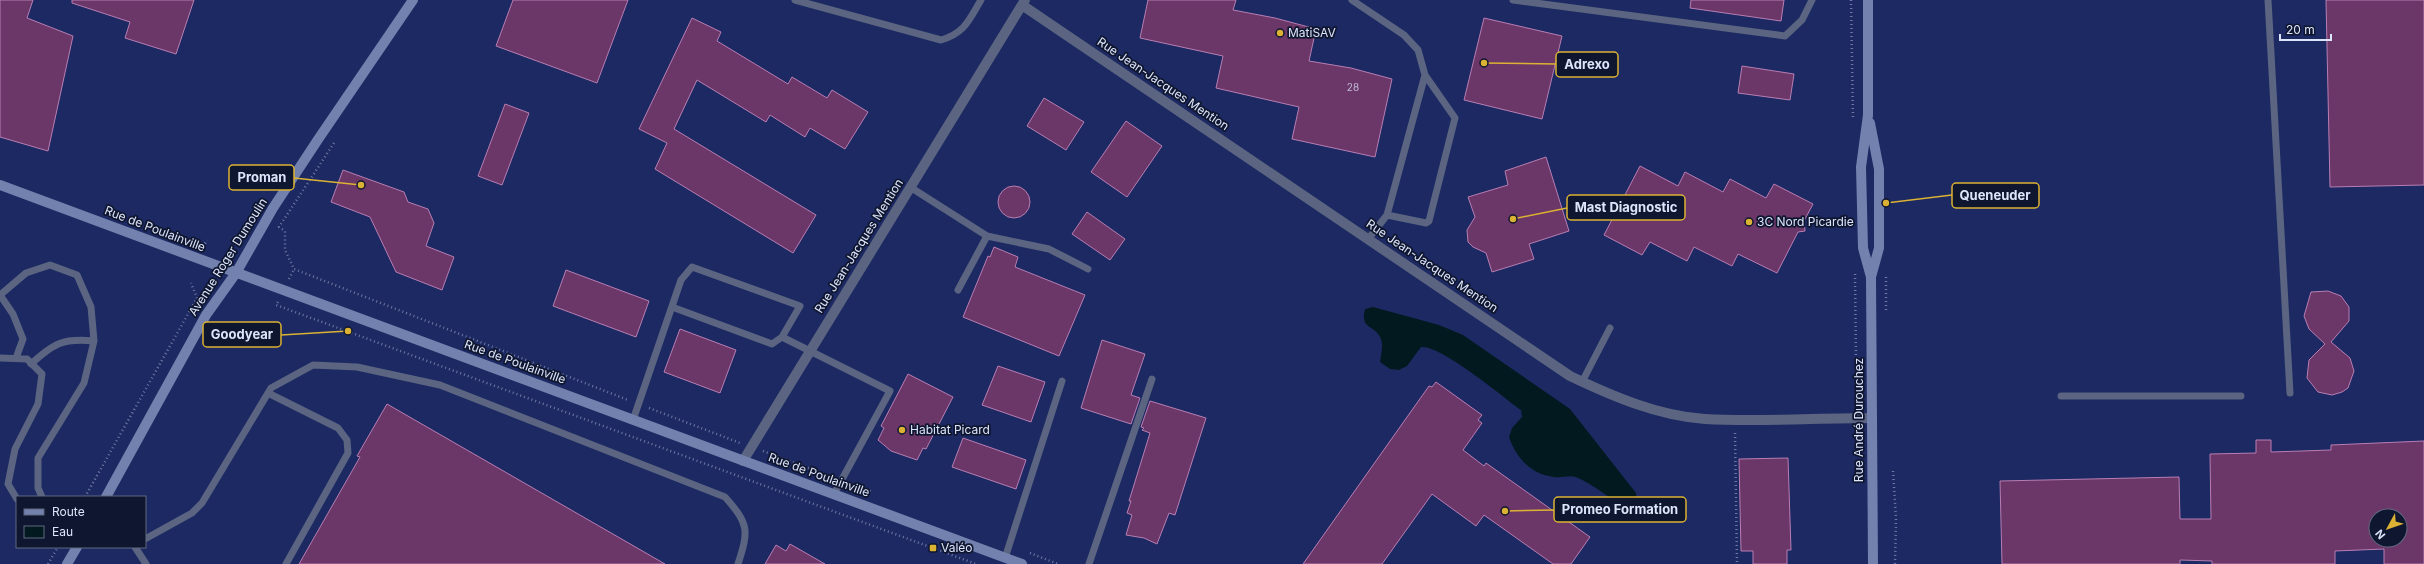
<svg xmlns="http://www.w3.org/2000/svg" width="2424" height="564" viewBox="0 0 2424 564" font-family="Inter,sans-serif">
	<rect width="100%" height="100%" fill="#1c2962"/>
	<!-- water -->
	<path fill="#021a1f" d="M 1373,307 L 1439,325 L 1463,335 L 1560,402 L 1570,409 L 1636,493 L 1637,505 L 1632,508 C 1611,502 1596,485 1576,477 C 1569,475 1561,478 1554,477 C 1532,475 1516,458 1509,437 L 1512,428 L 1522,417 L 1521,410 C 1503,397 1441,345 1421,347 L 1407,366 L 1399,370 L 1390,369 L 1380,362 C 1381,354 1384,344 1380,337 C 1374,324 1360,330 1365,309 Z"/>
	<!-- building -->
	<path fill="#6b3768" stroke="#b87eb3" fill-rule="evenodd" d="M 0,0 L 33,0 L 27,18 L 73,36 L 48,151 L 0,137 Z
		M 72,0 L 194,0 L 176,54 L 125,38 L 130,22 L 72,3 Z
		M 513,0 L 628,0 L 597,83 L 496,46 Z
		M 1148,0 L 1236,0 L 1233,10 L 1275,18 L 1316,29 L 1309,61 L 1351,68 L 1392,79 L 1375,157 L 1292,139 L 1299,107 L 1216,88 L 1223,56 L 1140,38 Z
		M 1691,0 L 1784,0 L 1781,21 L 1690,8 Z
		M 2326,0 L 2424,0 L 2424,185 L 2330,187 Z
		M 692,18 L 721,32 L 717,41 L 788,84 L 792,77 L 827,98 L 832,90 L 868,112 L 845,149 L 810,128 L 805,137 L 770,115 L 766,122 L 697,80 L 674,129 L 816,215 L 793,253 L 655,169 L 667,143 L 639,129 Z
		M 1484,18 L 1562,36 L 1542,119 L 1464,100 Z
		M 1742,66 L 1794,74 L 1790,100 L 1738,93 Z
		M 1044,98 L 1084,122 L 1066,150 L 1027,126 Z
		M 505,104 L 529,113 L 502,185 L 478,176 Z
		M 1126,121 L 1162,146 L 1127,197 L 1091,172 Z
		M 1546,157 L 1569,231 L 1529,244 L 1534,259 L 1492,272 L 1486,253 L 1473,247 L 1468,242 L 1467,230 L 1475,217 L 1468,197 L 1508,185 L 1505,171 Z
		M 1640,166 L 1678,186 L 1685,172 L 1723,192 L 1730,179 L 1766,198 L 1774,184 L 1813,204 L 1804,221 L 1805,231 L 1798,232 L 1777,273 L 1738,254 L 1732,266 L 1694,247 L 1687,261 L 1650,242 L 1642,255 L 1604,235 Z
		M 343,170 L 404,192 L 408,202 L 428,209 L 434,223 L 426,246 L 454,257 L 442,290 L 396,272 L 370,217 L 331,202 Z
		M998 202a16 16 0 1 1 32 0a16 16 0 1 1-32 0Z
		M 1087,212 L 1125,239 L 1110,260 L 1072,234 Z
		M 994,247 L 1018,257 L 1015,267 L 1085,295 L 1059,356 L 963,317 L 988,256 L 990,257 Z
		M 566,270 L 649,301 L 636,337 L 553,306 Z
		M 2328,291 L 2341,296 L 2349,307 L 2349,321 L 2331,342 L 2350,358 L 2354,371 L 2348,388 L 2342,392 L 2332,395 L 2318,392 L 2307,378 L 2309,360 L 2325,344 L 2309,329 L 2304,316 L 2311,292 Z
		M 680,329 L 736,350 L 720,393 L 664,372 Z
		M 1102,340 L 1145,354 L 1131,395 L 1140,398 L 1131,424 L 1081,408 Z
		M 998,366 L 1045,382 L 1031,422 L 982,405 Z
		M 908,374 L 953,397 L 926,449 L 923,448 L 917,460 L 891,451 L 878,440 L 884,428 L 881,426 Z
		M 1436,382 L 1482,415 L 1478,420 L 1482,423 L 1463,450 L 1484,466 L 1486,463 L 1590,537 L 1571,564 L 1553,564 L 1484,515 L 1476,526 L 1432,494 L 1382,564 L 1303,564 L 1429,386 L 1432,387 Z
		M 1150,401 L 1206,418 L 1175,515 L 1169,513 L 1157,544 L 1144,538 L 1126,535 L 1132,515 L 1127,513 L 1131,501 L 1129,501 L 1150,433 L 1142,430 L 1144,428 L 1141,427 Z
		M 387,404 L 665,564 L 299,564 L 360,457 L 357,456 Z
		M 963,438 L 1026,460 L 1016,489 L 952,467 Z
		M 2256,440 L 2271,440 L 2271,452 L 2331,450 L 2331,445 L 2424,441 L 2424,564 L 2384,564 L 2384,549 L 2335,551 L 2335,564 L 2212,564 L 2212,561 L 2180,560 L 2180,564 L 2002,564 L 2000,481 L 2179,477 L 2180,519 L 2211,519 L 2210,454 L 2256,453 ZM 2376,516 L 2400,516 L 2400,540 L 2376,540 Z
		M 1788,458 L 1791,550 L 1787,550 L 1787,564 L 1753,564 L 1753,551 L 1741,551 L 1739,459 Z
		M 790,544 L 825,564 L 765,564 L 776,545 L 786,551 Z"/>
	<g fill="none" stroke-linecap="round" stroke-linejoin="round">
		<!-- path -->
		<path stroke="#6e79a3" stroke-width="2.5" stroke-dasharray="1 3" stroke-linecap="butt" d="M 1851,0 L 1853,119
			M 334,143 L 279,227 L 285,231 L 285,250 L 294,269 L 628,400
			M 203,247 L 207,240
			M 1855,274 L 1856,359
			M 1886,277 L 1886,312
			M 289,279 L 294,269
			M 278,302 L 276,305 L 976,564
			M 649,408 L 740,443
			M 1735,433 L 1737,564
			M 763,451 L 832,477
			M 1893,471 L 1896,518 L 1895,564
			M 851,484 L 873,492
			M 85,497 L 197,298 L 191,283
			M 1030,553 L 1058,564
			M 48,564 L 58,547"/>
		<!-- lane -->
		<path stroke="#5b6480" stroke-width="7" d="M 795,0 L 941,40 C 965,33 969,20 981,0
			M 1352,0 L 1404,35 L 1418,50 L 1425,75 L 1455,118 L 1429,221 L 1426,223 L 1387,215
			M 1513,0 L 1785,36 L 1802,20 L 1812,0
			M 2268,0 L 2290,393
			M 910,187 L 987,236 L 1049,249 L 1088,269
			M 1369,238 L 1387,215 L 1425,75
			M 958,290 L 987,236
			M 0,295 L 26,273 L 50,265 L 77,275 L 91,307 L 94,341 L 84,383 L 38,458 L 38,488 L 42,497
			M 0,295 L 13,314 L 23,339 L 16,358
			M 782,337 L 890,391 L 834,494
			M 0,358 L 27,359 L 42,374 L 38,404 L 15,449 L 8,484 L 17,499
			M 31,364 C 54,343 63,338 94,341
			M 1582,382 L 1610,328
			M 268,393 L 338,428 L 347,440 L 348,453 L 286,564
			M 2061,396 L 2241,396
			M 633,420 L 681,280 L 692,267 L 800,306 L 782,337 L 772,344 L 672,307
			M 145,539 L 192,513 L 202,503 L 271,388 L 313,365 L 357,367 L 440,385 L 725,497 C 749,524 749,530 738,564
			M 135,547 L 146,564
			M 1005,558 L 1062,381
			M 1089,564 L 1152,379"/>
		<!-- street -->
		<path stroke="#5b6480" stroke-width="10" d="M 1022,5 L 1570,376 C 1612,396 1658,416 1705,419 C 1760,422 1816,418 1872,418
			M 743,461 L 1025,0"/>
		<!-- secondary -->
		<path stroke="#7281ad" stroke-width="10" d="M 1868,0 L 1868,115 L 1861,167 L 1863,248 L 1871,277 L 1873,564
			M 1870,123 L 1879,169 L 1879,248 L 1871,277
			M 0,185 L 1022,564
			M 106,497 L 206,315 L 236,273 L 273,208 L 317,141 L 413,0
			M 67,564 L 77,547"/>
	</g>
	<!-- markers -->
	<g fill="#dbb233" stroke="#0f162f" stroke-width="1.5">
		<circle cx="1280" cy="33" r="4"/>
		<circle cx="1749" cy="222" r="4"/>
		<circle cx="902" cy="430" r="4"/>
		<rect x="929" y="544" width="8" height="8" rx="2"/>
	</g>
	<g text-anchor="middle" stroke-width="3.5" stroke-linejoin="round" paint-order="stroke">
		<!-- number labels -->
		<g font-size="10" fill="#c0bad6">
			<text x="1353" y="91">28</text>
		</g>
		<!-- poi labels -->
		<g font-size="12" fill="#dde5fa" stroke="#0f162f" text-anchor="start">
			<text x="1288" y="37">MatiSAV</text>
			<text x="1757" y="226">3C Nord Picardie</text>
			<text x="910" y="434">Habitat Picard</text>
			<text x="941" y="552">Valéo</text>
		</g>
		<!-- street labels -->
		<g font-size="12" fill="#dde5fa" stroke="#0f162f">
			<text transform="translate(1163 84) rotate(34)" y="4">Rue Jean-Jacques Mention</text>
			<text transform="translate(155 229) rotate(21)" y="4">Rue de Poulainville</text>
			<text transform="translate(859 246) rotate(-58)" y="4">Rue Jean-Jacques Mention</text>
			<text transform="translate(228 257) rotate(-58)" y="4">Avenue Roger Dumoulin</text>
			<text transform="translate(1432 266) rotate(34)" y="4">Rue Jean-Jacques Mention</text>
			<text transform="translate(515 362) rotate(20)" y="4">Rue de Poulainville</text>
			<text transform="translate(1859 420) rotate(-90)" y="4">Rue André Durouchez</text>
			<text transform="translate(819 475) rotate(20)" y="4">Rue de Poulainville</text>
		</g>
	</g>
	<!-- callouts -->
	<path fill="none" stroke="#dbb233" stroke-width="1.5" d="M1484 63L1556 64M361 185L294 178M1886 203L1952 195M1513 219L1567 208M348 331L281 335M1505 511L1554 510"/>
	<g fill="#dbb233" stroke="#0f162f" stroke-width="1.5">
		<circle cx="1484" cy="63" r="4"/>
		<circle cx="361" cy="185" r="4"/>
		<circle cx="1886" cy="203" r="4"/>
		<circle cx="1513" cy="219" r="4"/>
		<circle cx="348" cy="331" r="4"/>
		<circle cx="1505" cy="511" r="4"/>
	</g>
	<g fill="#0f162f" stroke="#dbb233" stroke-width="1.5">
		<rect x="1556" y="52" width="62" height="25" rx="4"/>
		<rect x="229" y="165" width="65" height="25" rx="4"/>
		<rect x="1952" y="183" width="87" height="25" rx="4"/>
		<rect x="1567" y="195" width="118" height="25" rx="4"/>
		<rect x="203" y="322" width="78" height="25" rx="4"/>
		<rect x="1554" y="497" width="132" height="25" rx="4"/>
	</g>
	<g font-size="13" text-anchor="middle" font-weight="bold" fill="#dde5fa">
		<text x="1587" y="69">Adrexo</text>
		<text x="262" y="182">Proman</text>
		<text x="1995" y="200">Queneuder</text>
		<text x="1626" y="212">Mast Diagnostic</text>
		<text x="242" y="339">Goodyear</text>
		<text x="1620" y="514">Promeo Formation</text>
	</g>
	<!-- legend -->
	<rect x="16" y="496" width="130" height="52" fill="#0f162f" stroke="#616980"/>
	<rect x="24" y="509" width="20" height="6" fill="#7281ad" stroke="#616980"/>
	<text x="52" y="516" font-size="12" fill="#dde5fa">Route</text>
	<rect x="24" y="526" width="20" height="12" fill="#021a1f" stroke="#616980"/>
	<text x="52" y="536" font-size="12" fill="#dde5fa">Eau</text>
	<!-- north arrow -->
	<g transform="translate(2388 528) rotate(230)"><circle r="19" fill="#0f162f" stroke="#616980"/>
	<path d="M0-3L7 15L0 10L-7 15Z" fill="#dbb233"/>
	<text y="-6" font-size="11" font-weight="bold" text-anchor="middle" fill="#dde5fa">N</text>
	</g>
	<!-- scale -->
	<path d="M2280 34v6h51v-6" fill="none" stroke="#dde5fa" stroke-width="2"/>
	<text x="2286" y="34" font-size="12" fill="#dde5fa" stroke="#0f162f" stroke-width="3" paint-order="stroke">20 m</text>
</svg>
